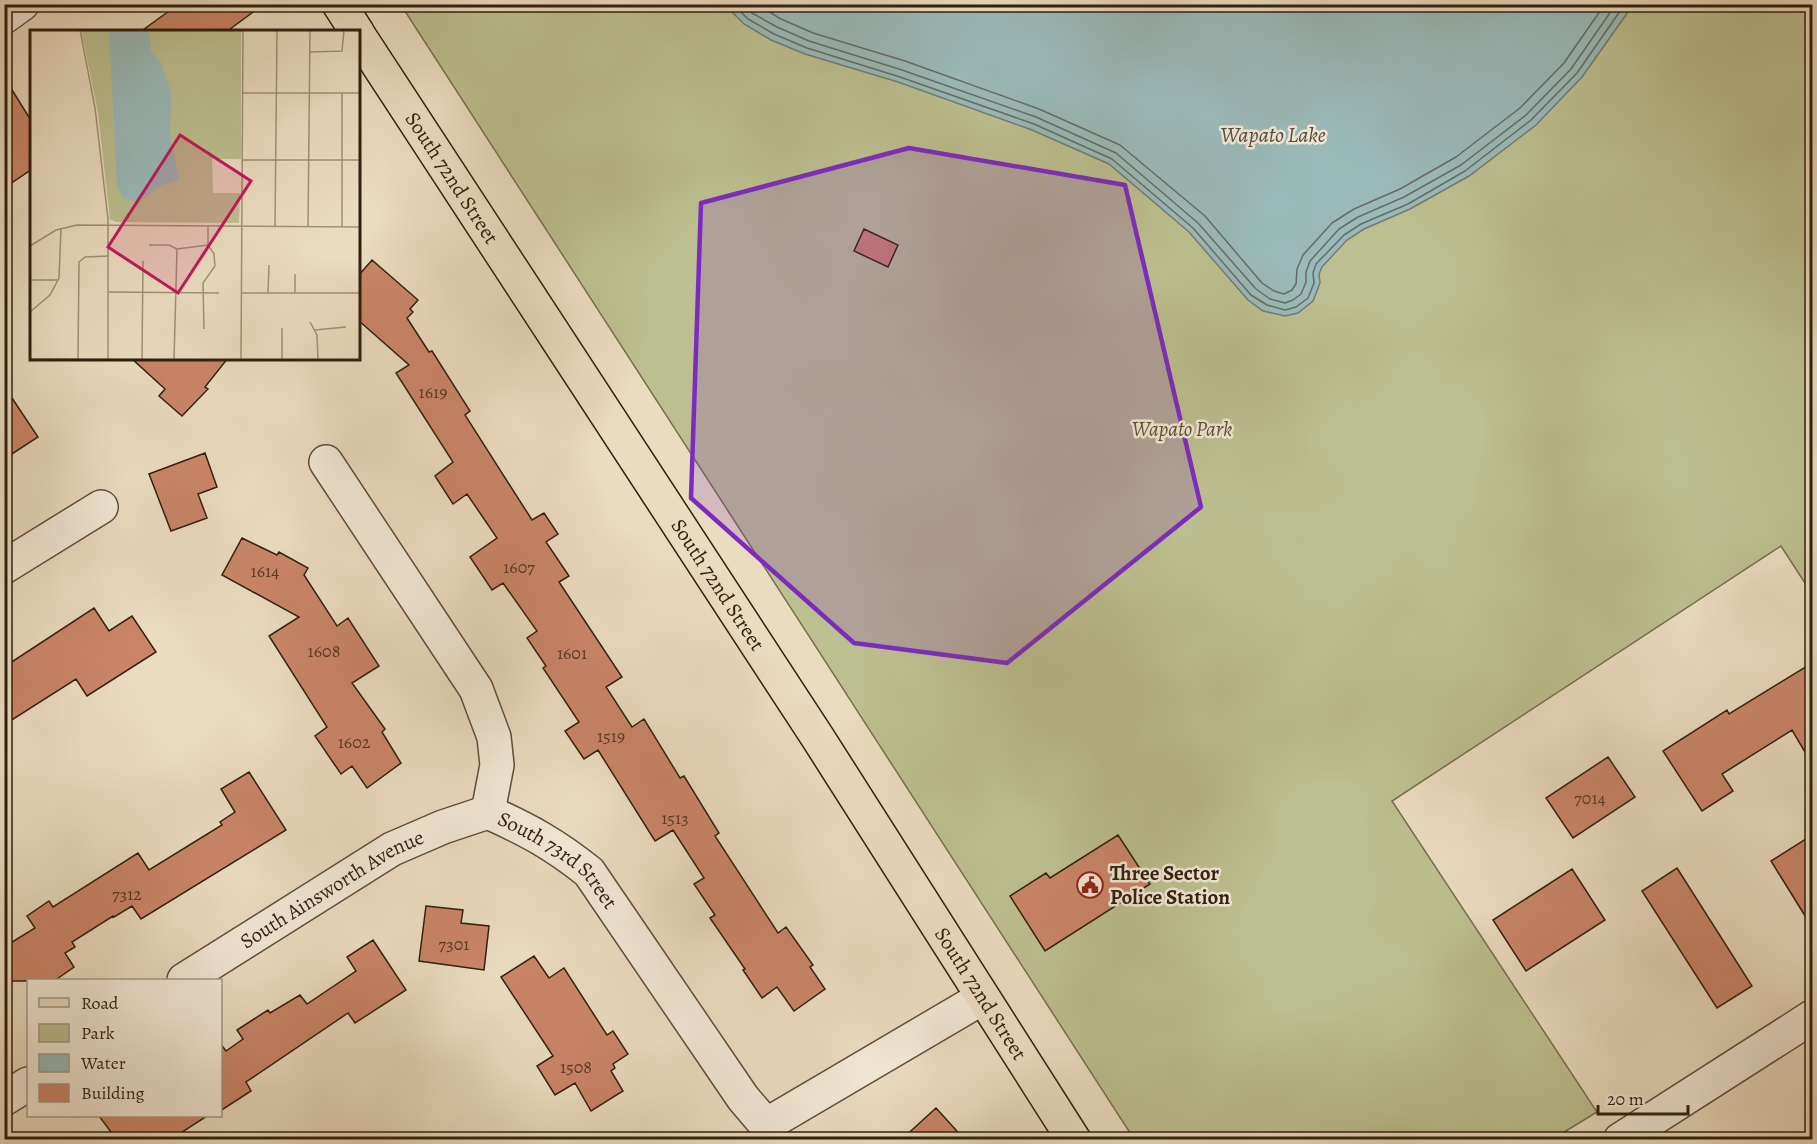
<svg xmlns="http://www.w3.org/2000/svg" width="1817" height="1144" viewBox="0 0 1817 1144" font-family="Alegreya,serif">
	<rect width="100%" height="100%" fill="#eadcbf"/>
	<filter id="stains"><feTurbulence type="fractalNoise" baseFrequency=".00333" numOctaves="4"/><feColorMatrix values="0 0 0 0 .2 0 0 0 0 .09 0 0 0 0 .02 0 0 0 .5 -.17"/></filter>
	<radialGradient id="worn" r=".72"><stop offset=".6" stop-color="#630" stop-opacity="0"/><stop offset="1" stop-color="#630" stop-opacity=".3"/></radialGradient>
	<!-- green -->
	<path fill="#bcbf8f" stroke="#766f4e" stroke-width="1.5" d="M 401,5 L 1812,5 L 1812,594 L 1781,546 L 1392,801 L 1597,1112 L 1553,1139 L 1134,1139 Z"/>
	<!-- water -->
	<path fill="#9abab9" stroke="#707c74" stroke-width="1.5" d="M 725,5 L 1633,5 L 1582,77 L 1536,125 L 1469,176 L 1410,209 L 1364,229 L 1347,240 L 1322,267 L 1319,274 L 1320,283 L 1313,301 L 1298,313 L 1285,316 L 1263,311 L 1248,300 L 1189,232 L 1109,164 L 1032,130 L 898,82 L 805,54 L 771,40 L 744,24 Z"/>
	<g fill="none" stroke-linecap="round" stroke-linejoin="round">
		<!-- shore -->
		<path stroke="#666c63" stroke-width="1.5" d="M 733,4 L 748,19 L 774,34 L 807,48 L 900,77 L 1034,124 L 1112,159 L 1193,228 L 1251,295 L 1267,305 L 1285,310 L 1296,307 L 1308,298 L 1314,283 L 1313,273 L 1316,264 L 1344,235 L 1361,224 L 1408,204 L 1465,171 L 1531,120 L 1577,73 L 1625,4
			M 743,4 L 752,13 L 777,27 L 809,41 L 902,70 L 1036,117 L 1116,153 L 1198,223 L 1256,289 L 1270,299 L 1285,303 L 1293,300 L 1301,294 L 1306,282 L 1306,272 L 1310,261 L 1339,229 L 1358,217 L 1404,197 L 1461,165 L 1526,115 L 1571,69 L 1616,4
			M 756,4 L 781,19 L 813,33 L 905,61 L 1039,109 L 1120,145 L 1205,216 L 1262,283 L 1274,291 L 1284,294 L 1292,290 L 1296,284 L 1297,269 L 1303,255 L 1332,223 L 1354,209 L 1400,189 L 1456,157 L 1520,108 L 1564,63 L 1605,4"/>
	</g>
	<!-- building -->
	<path fill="#ca8569" stroke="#311f0d" stroke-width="1.5" d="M 179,4 L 264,4 L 226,32 L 140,32 Z
		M 4,77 L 32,122 L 32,169 L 4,188 Z
		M 864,229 L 898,245 L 888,267 L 854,251 Z
		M 372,260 L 418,300 L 410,309 L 413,312 L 407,318 L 429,352 L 432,351 L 470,411 L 465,415 L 532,520 L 544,513 L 558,534 L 546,542 L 569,576 L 559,582 L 622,677 L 606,687 L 632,727 L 644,719 L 680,778 L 684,776 L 719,833 L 715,836 L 778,933 L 786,927 L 813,965 L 810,967 L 825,989 L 794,1011 L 777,987 L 762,998 L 743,970 L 745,969 L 710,918 L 715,915 L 694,884 L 704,878 L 673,830 L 655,841 L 598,750 L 584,759 L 565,731 L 579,722 L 543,668 L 546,666 L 527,638 L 537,631 L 503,583 L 492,590 L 470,557 L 497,538 L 467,494 L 453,504 L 435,476 L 453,462 L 396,373 L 409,365 L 358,320 L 358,276 Z
		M 131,358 L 228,358 L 205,387 L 208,389 L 182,416 L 159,396 L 165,389 Z
		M 4,386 L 38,437 L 4,459 Z
		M 205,453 L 217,487 L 198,494 L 207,518 L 171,531 L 149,474 Z
		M 242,538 L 277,555 L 279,552 L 308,568 L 304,575 L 337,626 L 348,618 L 379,666 L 352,683 L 385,729 L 382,732 L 401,763 L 367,788 L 352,766 L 341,774 L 315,736 L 327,727 L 269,636 L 299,617 L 222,575 Z
		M 94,608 L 109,631 L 132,616 L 156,652 L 87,696 L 76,679 L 4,725 L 4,667 Z
		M 1812,663 L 1812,764 L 1792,730 L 1722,774 L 1733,791 L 1702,811 L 1663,751 L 1727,710 L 1729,714 Z
		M 1608,757 L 1635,797 L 1573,838 L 1546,798 Z
		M 249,772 L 286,830 L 141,919 L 132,906 L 114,917 L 113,916 L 72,942 L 75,947 L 65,953 L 74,967 L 54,981 L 4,981 L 4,947 L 35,928 L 27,916 L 49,901 L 53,907 L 138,853 L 149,870 L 222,825 L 220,822 L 235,812 L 221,789 Z
		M 1118,835 L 1150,884 L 1045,951 L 1010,896 L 1046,873 L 1050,878 Z
		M 1812,835 L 1812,927 L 1771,861 Z
		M 1677,868 L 1752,986 L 1717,1008 L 1642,891 Z
		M 1572,869 L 1605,920 L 1526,971 L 1493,920 Z
		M 426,906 L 463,910 L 461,923 L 489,926 L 484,970 L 419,961 Z
		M 373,940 L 406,990 L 355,1023 L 348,1013 L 246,1082 L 251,1091 L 220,1111 L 220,1043 L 226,1051 L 243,1039 L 237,1030 L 268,1010 L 270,1013 L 300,995 L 307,1004 L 356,971 L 347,957 Z
		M 534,956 L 549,978 L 564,968 L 607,1035 L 613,1031 L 628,1054 L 613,1064 L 615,1068 L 611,1071 L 623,1091 L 591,1111 L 575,1083 L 555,1095 L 537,1066 L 553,1056 L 501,977 Z
		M 936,1108 L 965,1140 L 901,1140 Z
		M 99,1116 L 207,1116 L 170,1140 L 117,1140 Z"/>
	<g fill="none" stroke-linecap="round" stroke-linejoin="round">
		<!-- minor casing -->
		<g stroke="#5f4e3a" stroke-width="36">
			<g id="minor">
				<path d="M 4,17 L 22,4"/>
				<path d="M 326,462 L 476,689 L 494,737 L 497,765 L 488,812"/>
				<path d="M 4,567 L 101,507"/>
				<path id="s1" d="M 488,812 C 528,830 554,844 589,872 L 743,1098 L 766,1125"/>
				<path id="s2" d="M 184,980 L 392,849 L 443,827 L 488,812"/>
				<path d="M 4,1099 L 28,1084"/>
				<path d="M 766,1125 L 982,998"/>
			</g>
		</g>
		<!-- tertiary casing -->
		<g stroke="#5f4e3a" stroke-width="36">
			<path id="tertiary" d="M 1620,1140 L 1812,1017"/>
		</g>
		<!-- primary casing -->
		<g stroke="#311f0d" stroke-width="36">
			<g id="primary">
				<path d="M 339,4 L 357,32"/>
				<path id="s3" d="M 358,34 L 818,738 L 1074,1140"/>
			</g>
		</g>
		<!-- minor -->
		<use href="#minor" stroke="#f1e8d5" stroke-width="33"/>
		<!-- tertiary -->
		<use href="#tertiary" stroke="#f1e8d5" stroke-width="33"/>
		<!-- primary -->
		<use href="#primary" stroke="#eadcbf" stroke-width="33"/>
	</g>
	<!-- marked area -->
	<path fill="#7b2cbf" fill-opacity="0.2" stroke="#7b2cbf" stroke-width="4.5" stroke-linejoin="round" d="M 909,148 L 1125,185 L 1201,507 L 1007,663 L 854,643 L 691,498 L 701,203 Z"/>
	<!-- icons -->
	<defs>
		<g id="civic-ring" transform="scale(1.35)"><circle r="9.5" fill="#f1e8d5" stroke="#8f2418" stroke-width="1.5"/><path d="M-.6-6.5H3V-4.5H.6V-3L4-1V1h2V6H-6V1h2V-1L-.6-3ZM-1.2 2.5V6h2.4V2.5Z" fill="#8f2418"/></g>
	</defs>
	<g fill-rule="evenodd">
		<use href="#civic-ring" x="1090" y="885"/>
	</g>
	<g text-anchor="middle" stroke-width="5" stroke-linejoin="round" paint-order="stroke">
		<!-- number labels -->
		<g font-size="18" fill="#573824">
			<text x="433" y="398">1619</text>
			<text x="519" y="573">1607</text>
			<text x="265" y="577">1614</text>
			<text x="324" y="657">1608</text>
			<text x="572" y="659">1601</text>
			<text x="611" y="742">1519</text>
			<text x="354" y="748">1602</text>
			<text x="1590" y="804">7014</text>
			<text x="675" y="824">1513</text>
			<text x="127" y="900">7312</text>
			<text x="454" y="950">7301</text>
			<text x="576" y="1073">1508</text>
		</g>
		<!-- street labels -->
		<g font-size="21" fill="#311f0d" stroke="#f1e8d5">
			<text dy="7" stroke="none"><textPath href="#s3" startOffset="172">South 72nd Street</textPath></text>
			<text dy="7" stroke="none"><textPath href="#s3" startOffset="658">South 72nd Street</textPath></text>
			<text dy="7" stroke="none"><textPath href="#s1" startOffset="86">South 73rd Street</textPath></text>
			<text dy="7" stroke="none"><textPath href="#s2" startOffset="174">South Ainsworth Avenue</textPath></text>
			<text dy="7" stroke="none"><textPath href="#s3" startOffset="1144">South 72nd Street</textPath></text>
		</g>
		<!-- park labels -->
		<g font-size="21" font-style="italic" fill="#5b4f34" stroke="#f1e8d5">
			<text x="1182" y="436">Wapato Park</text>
		</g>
		<!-- poi labels -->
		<g font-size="21" font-weight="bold" fill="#311f0d" stroke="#f1e8d5" text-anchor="start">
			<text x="1110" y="880">Three Sector<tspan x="1110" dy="24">Police Station</tspan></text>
		</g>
		<!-- water labels -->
		<g font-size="22" font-style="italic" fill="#504e41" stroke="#f1e8d5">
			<text x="1273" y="142">Wapato Lake</text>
		</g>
	</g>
	<!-- overview -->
	<g transform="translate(30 30)">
		<rect width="330" height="330" fill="#eadcbf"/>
		<path d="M 51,0 L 211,0 L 211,129 L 182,129 L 183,163 L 210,163 L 209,193 L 86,192 L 80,189 L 68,82 Z" fill="#bcbf8f"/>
		<path d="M 79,0 L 116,0 L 120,7 L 121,22 L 131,32 L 141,63 L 140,106 L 149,150 L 132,155 L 108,172 L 93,168 L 87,156 Z" fill="#9abab9"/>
		<path fill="none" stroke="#a09078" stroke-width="1.5" d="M 50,0 L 65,78 L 78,189 L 78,330M 280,22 L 312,21 L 314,0M 213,63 L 330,63M 312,63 L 312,197M 213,130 L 330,130M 245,196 L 247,0M 278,196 L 280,0M 119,215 L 139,215 L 147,219M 0,216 L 26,200 L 47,195 L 330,197M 147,219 L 178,215M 265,244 L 265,263M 1,250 L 28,250M 79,262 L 189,263M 212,263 L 330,263M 238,263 L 239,235M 0,282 L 20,265 L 29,248 L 31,198M 280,292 L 287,305 L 288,330M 174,299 L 173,253 L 185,236 L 184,224 L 178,215 L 178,196M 285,300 L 316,297M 0,329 L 183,330M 48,330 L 49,232 L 55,227 L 79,226M 112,330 L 113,231M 144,330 L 147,219M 211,330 L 213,0M 252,330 L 252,298"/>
		<path fill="#c2185b" fill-opacity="0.15" stroke="#c2185b" stroke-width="3" d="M 150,105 L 221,151 L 148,263 L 78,217 Z"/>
		<rect width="330" height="330" fill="none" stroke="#311f0d" stroke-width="3"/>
	</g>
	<!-- margin -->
	<rect width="1817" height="1144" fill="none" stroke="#eadcbf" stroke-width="24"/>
	<rect x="6" y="6" width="1805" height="1132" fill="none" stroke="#311f0d" stroke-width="3"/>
	<rect x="12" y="12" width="1793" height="1120" fill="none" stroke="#311f0d" stroke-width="1.5"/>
	<!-- legend -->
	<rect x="27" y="979" width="195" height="138" fill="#f1e8d5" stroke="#a49885" stroke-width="1.5"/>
	<rect x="39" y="998" width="30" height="9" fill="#eadcbf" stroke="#a49885" stroke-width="1.5"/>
	<text x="81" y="1009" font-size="18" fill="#311f0d">Road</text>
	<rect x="39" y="1024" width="30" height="18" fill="#bcbf8f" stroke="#a49885" stroke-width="1.5"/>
	<text x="81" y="1039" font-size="18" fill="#311f0d">Park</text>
	<rect x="39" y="1054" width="30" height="18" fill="#9abab9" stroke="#a49885" stroke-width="1.5"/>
	<text x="81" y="1069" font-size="18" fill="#311f0d">Water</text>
	<rect x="39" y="1084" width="30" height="18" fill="#ca8569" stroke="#a49885" stroke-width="1.5"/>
	<text x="81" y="1099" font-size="18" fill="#311f0d">Building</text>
	<!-- scale -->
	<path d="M1598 1105v9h90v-9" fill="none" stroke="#311f0d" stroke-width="3"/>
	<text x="1607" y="1105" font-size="18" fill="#311f0d" stroke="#f1e8d5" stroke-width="4.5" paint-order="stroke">20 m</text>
	<rect width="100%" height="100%" filter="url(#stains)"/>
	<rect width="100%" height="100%" fill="url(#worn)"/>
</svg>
